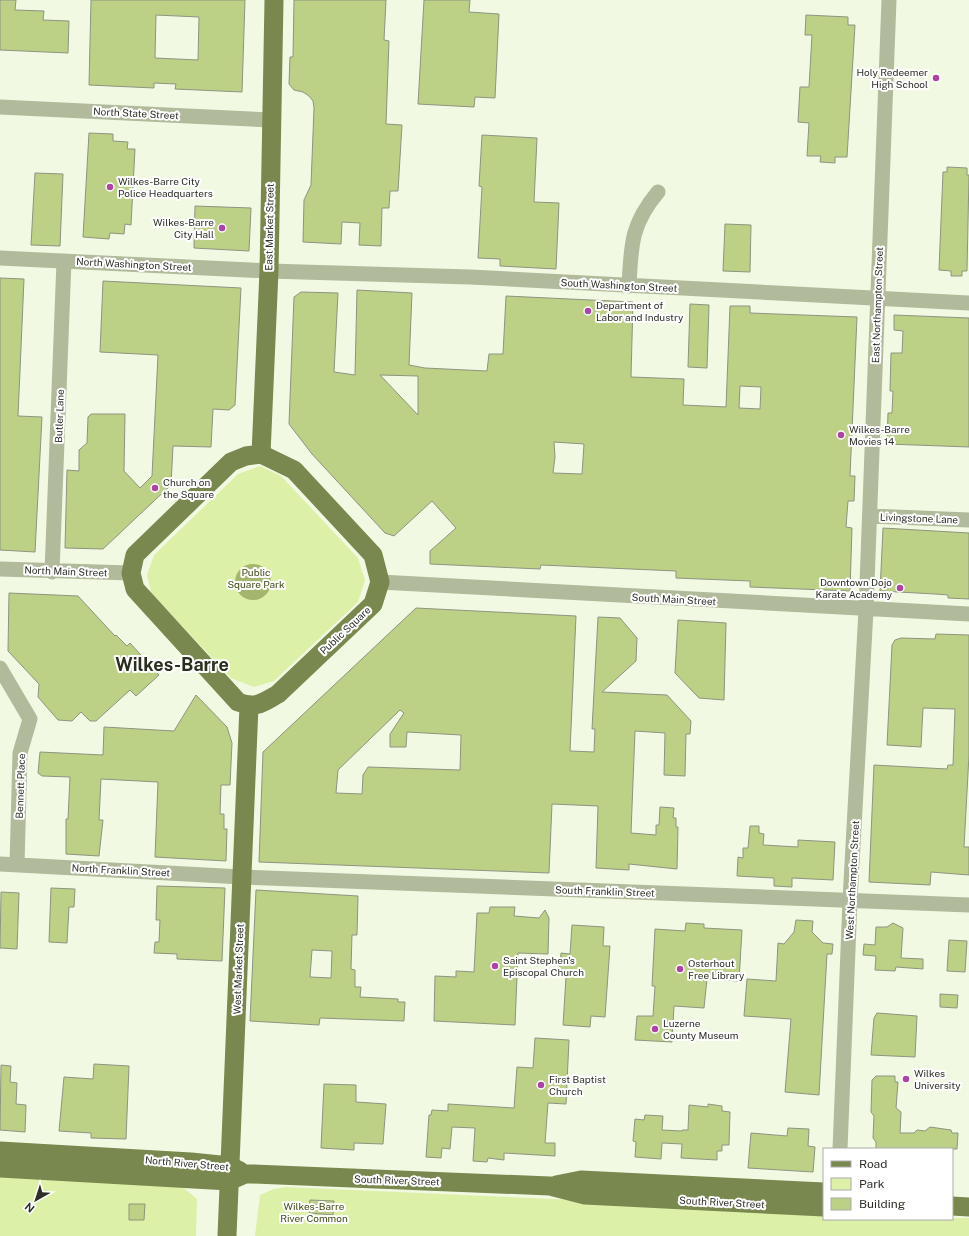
<svg xmlns="http://www.w3.org/2000/svg" width="969" height="1236" viewBox="0 0 969 1236" font-family="'Public Sans',sans-serif">
	<rect width="100%" height="100%" fill="#f2f9e3"/>
	<!-- green -->
	<path fill="#dcf0a8" d="M 260,466 L 281,476 L 358,558 L 365,580 L 358,602 L 274,681 L 254,687 L 231,678 L 151,593 L 147,575 L 154,555 L 238,474 Z
		M 0,1172 L 168,1181 L 185,1189 L 197,1199 L 196,1236 L 0,1236 Z
		M 285,1187 L 824,1211 L 824,1219 L 969,1218 L 969,1236 L 255,1236 L 260,1195 L 274,1189 Z"/>
	<!-- water -->
	<path fill="#a4b66e" d="M235 582a18 18 0 1 1 36 0a18 18 0 1 1-36 0Z"/>
	<!-- building -->
	<path fill="#bcd086" stroke="#8e9480" fill-rule="evenodd" d="M 0,0 L 16,0 L 15,10 L 44,11 L 43,20 L 69,21 L 68,53 L 0,50 Z
		M 91,0 L 245,0 L 242,92 L 175,89 L 176,84 L 154,83 L 154,88 L 89,85 ZM 156,15 L 199,17 L 198,60 L 155,58 Z
		M 294,0 L 386,0 L 384,40 L 389,41 L 386,124 L 402,125 L 398,191 L 390,191 L 389,208 L 382,208 L 381,246 L 359,245 L 360,223 L 342,222 L 341,244 L 303,242 L 304,200 L 311,185 L 314,108 L 313,101 L 309,96 L 303,92 L 294,90 L 289,84 L 290,57 L 293,57 Z
		M 424,0 L 470,0 L 469,12 L 499,14 L 495,98 L 475,97 L 474,107 L 418,104 Z
		M 806,15 L 848,17 L 848,25 L 855,25 L 847,157 L 835,157 L 835,163 L 820,162 L 821,156 L 807,156 L 809,123 L 798,122 L 800,87 L 809,87 L 812,35 L 805,35 Z
		M 89,133 L 113,134 L 113,141 L 128,142 L 127,149 L 135,149 L 131,225 L 125,224 L 124,234 L 110,233 L 109,239 L 83,237 Z
		M 482,135 L 537,138 L 534,202 L 559,203 L 556,269 L 500,266 L 500,259 L 478,258 L 482,187 L 479,186 Z
		M 947,167 L 967,168 L 967,175 L 969,175 L 967,271 L 962,271 L 962,276 L 951,276 L 951,271 L 939,270 L 943,172 L 947,172 Z
		M 35,173 L 63,174 L 60,246 L 31,245 Z
		M 195,206 L 251,208 L 249,251 L 194,248 Z
		M 725,224 L 751,225 L 750,272 L 723,271 Z
		M 0,278 L 24,279 L 18,416 L 42,417 L 35,552 L 0,550 Z
		M 103,281 L 241,288 L 235,405 L 229,410 L 213,409 L 211,447 L 173,446 L 171,485 L 103,549 L 65,548 L 67,470 L 79,471 L 79,450 L 87,443 L 88,417 L 91,414 L 125,414 L 124,471 L 140,488 L 152,476 L 158,355 L 100,352 Z
		M 357,290 L 412,293 L 409,365 L 425,368 L 487,371 L 489,354 L 503,354 L 506,296 L 633,302 L 631,377 L 684,379 L 683,405 L 726,407 L 730,306 L 750,306 L 750,313 L 857,317 L 850,476 L 855,476 L 854,501 L 848,501 L 846,527 L 852,528 L 850,591 L 750,587 L 750,581 L 676,578 L 676,571 L 541,565 L 540,569 L 430,564 L 430,551 L 456,528 L 432,501 L 394,536 L 385,533 L 312,454 L 289,424 L 294,297 L 301,292 L 338,293 L 334,372 L 355,375 ZM 380,375 L 418,376 L 418,415 ZM 740,386 L 761,387 L 760,409 L 739,408 ZM 554,442 L 584,444 L 582,474 L 553,473 L 555,457 Z
		M 690,304 L 709,305 L 707,368 L 688,367 Z
		M 894,315 L 969,318 L 969,447 L 887,444 L 888,413 L 892,413 L 893,391 L 890,391 L 891,353 L 902,353 L 903,331 L 894,330 Z
		M 883,528 L 969,533 L 969,599 L 948,598 L 948,595 L 935,594 L 880,591 Z
		M 9,593 L 78,596 L 115,636 L 116,635 L 127,646 L 130,643 L 159,675 L 136,696 L 130,690 L 96,721 L 90,721 L 81,712 L 72,721 L 58,720 L 38,697 L 39,684 L 8,651 Z
		M 416,608 L 576,616 L 570,751 L 594,752 L 595,729 L 592,729 L 598,617 L 620,618 L 637,638 L 636,661 L 602,692 L 667,695 L 691,721 L 690,734 L 686,734 L 685,776 L 664,775 L 665,733 L 635,731 L 631,833 L 656,835 L 656,825 L 659,825 L 660,807 L 674,808 L 673,818 L 676,818 L 676,827 L 678,827 L 677,869 L 629,864 L 629,870 L 596,868 L 598,806 L 552,804 L 549,873 L 259,862 L 263,752 ZM 400,710 L 404,713 L 390,734 L 390,747 L 406,747 L 407,732 L 461,735 L 460,770 L 368,767 L 363,775 L 362,794 L 336,793 L 338,770 Z
		M 678,620 L 726,623 L 724,700 L 699,698 L 675,673 Z
		M 936,634 L 969,635 L 969,755 L 964,847 L 969,847 L 969,875 L 931,872 L 930,885 L 869,882 L 874,765 L 947,769 L 948,765 L 953,765 L 955,709 L 923,708 L 921,747 L 887,745 L 892,645 L 895,640 L 901,638 L 935,639 Z
		M 196,695 L 227,727 L 232,743 L 230,785 L 221,785 L 220,814 L 224,814 L 224,829 L 227,829 L 226,861 L 155,857 L 158,782 L 101,779 L 99,820 L 103,820 L 99,856 L 66,854 L 66,819 L 68,819 L 70,777 L 42,776 L 38,773 L 40,752 L 103,755 L 104,727 L 174,731 Z
		M 750,826 L 759,826 L 759,833 L 764,834 L 763,845 L 798,847 L 798,840 L 835,842 L 833,880 L 792,878 L 792,887 L 774,886 L 774,878 L 737,876 L 738,857 L 743,858 L 743,848 L 748,848 Z
		M 157,886 L 225,888 L 222,961 L 177,959 L 177,954 L 154,953 L 155,942 L 159,942 L 160,920 L 156,920 Z
		M 51,888 L 75,889 L 74,907 L 69,907 L 67,943 L 49,942 Z
		M 256,890 L 358,896 L 357,935 L 352,935 L 351,969 L 355,970 L 355,987 L 361,987 L 360,997 L 398,999 L 398,1002 L 405,1002 L 404,1021 L 320,1018 L 319,1025 L 250,1021 ZM 312,950 L 332,951 L 331,978 L 310,977 Z
		M 1,892 L 19,893 L 17,949 L 0,948 Z
		M 490,907 L 515,907 L 514,916 L 539,918 L 545,910 L 549,918 L 548,954 L 518,953 L 515,1025 L 434,1021 L 435,976 L 456,977 L 456,971 L 474,972 L 477,913 L 489,913 Z
		M 796,920 L 813,921 L 812,932 L 823,943 L 833,944 L 832,954 L 827,954 L 819,1095 L 785,1092 L 791,1019 L 744,1016 L 747,979 L 776,981 L 778,943 L 784,944 L 794,932 Z
		M 686,923 L 704,924 L 704,928 L 742,930 L 739,981 L 707,979 L 704,1008 L 674,1006 L 672,1042 L 635,1040 L 637,1016 L 653,1016 L 655,986 L 652,986 L 655,929 L 685,931 Z
		M 893,923 L 903,928 L 901,958 L 923,959 L 923,969 L 896,967 L 895,971 L 875,970 L 876,956 L 863,955 L 864,944 L 875,945 L 876,927 L 887,927 Z
		M 572,925 L 604,927 L 603,946 L 610,946 L 605,1017 L 591,1016 L 590,1027 L 563,1025 L 566,977 L 559,976 L 561,953 L 570,954 Z
		M 949,940 L 967,941 L 965,972 L 947,971 Z
		M 940,994 L 958,995 L 957,1008 L 940,1007 Z
		M 877,1013 L 917,1016 L 915,1057 L 871,1055 L 874,1018 Z
		M 535,1038 L 569,1040 L 566,1104 L 548,1103 L 545,1143 L 555,1143 L 555,1156 L 504,1153 L 504,1160 L 488,1158 L 487,1162 L 473,1161 L 475,1128 L 452,1127 L 450,1149 L 442,1148 L 441,1158 L 426,1157 L 429,1115 L 431,1115 L 432,1110 L 448,1111 L 448,1104 L 514,1108 L 517,1067 L 533,1068 Z
		M 94,1064 L 129,1066 L 126,1139 L 91,1138 L 91,1133 L 59,1131 L 64,1077 L 93,1079 Z
		M 1,1065 L 11,1066 L 10,1082 L 17,1083 L 16,1104 L 26,1105 L 25,1132 L 0,1130 Z
		M 876,1076 L 895,1076 L 895,1082 L 898,1082 L 896,1108 L 901,1112 L 900,1133 L 914,1133 L 917,1130 L 925,1131 L 930,1127 L 951,1130 L 952,1133 L 958,1133 L 957,1149 L 876,1149 L 876,1142 L 873,1138 L 874,1116 L 871,1112 L 872,1080 Z
		M 324,1084 L 356,1085 L 356,1102 L 386,1104 L 383,1144 L 354,1143 L 354,1150 L 321,1148 Z
		M 708,1104 L 722,1106 L 722,1111 L 730,1112 L 729,1145 L 722,1145 L 722,1151 L 717,1151 L 717,1160 L 681,1158 L 682,1144 L 662,1143 L 661,1159 L 635,1157 L 636,1142 L 633,1141 L 635,1119 L 644,1120 L 645,1115 L 663,1116 L 662,1130 L 682,1131 L 682,1130 L 688,1130 L 689,1105 L 708,1107 Z
		M 788,1128 L 809,1129 L 808,1146 L 815,1147 L 813,1172 L 748,1168 L 751,1133 L 787,1136 Z
		M 310,1200 L 334,1201 L 333,1215 L 309,1213 Z
		M 129,1204 L 145,1204 L 144,1220 L 129,1220 Z"/>
	<g fill="none" stroke-linecap="round" stroke-linejoin="round">
		<!-- minor -->
		<path stroke="#b1ba9b" stroke-width="15" d="M 0,107 L 271,120
			M 0,258 L 269,271 L 470,277 L 969,303
			M 629,286 C 631,245 631,224 658,192
			M 870,516 L 969,520
			M 0,569 L 131,573
			M 52,572 L 64,261
			M 380,582 L 969,614
			M 0,668 L 30,719 L 20,753 L 17,865
			M 0,864 L 242,877 L 969,905
			M 840,1149 L 850,900 L 866,610 L 889,0"/>
		<!-- major -->
		<path stroke="#79884e" stroke-width="19" d="M 261,454 L 294,470 L 373,555 L 380,582 L 373,604 L 278,694 C 262,703 256,709 238,702 L 135,589 L 131,573 L 135,555 L 231,462 L 246,456 Z
			M 261,454 L 269,271 L 274,0
			M 0,1151 L 191,1162 L 230,1166 L 240,1171
			M 0,1168 L 229,1181 L 245,1174 L 253,1174 L 550,1186 L 585,1195 L 824,1207
			M 556,1185 L 581,1180 L 824,1192
			M 952,1206 L 969,1207
			M 227,1236 L 249,706"/>
	</g>
	<!-- markers -->
	<g fill="#ad43a5" stroke="#fff" stroke-width="1.5">
		<circle cx="936" cy="78" r="4"/>
		<circle cx="110" cy="187" r="4"/>
		<circle cx="222" cy="228" r="4"/>
		<circle cx="588" cy="311" r="4"/>
		<circle cx="841" cy="435" r="4"/>
		<circle cx="155" cy="488" r="4"/>
		<circle cx="900" cy="588" r="4"/>
		<circle cx="495" cy="966" r="4"/>
		<circle cx="680" cy="969" r="4"/>
		<circle cx="655" cy="1029" r="4"/>
		<circle cx="906" cy="1079" r="4"/>
		<circle cx="541" cy="1085" r="4"/>
	</g>
	<g text-anchor="middle" stroke-width="4" stroke-linejoin="round" paint-order="stroke">
		<!-- poi labels -->
		<g font-size="10" fill="#2e3028" stroke="#fff" text-anchor="start">
			<text x="928" y="76" text-anchor="end">Holy Redeemer<tspan x="928" dy="12">High School</tspan></text>
			<text x="118" y="185">Wilkes-Barre City<tspan x="118" dy="12">Police Headquarters</tspan></text>
			<text x="214" y="226" text-anchor="end">Wilkes-Barre<tspan x="214" dy="12">City Hall</tspan></text>
			<text x="596" y="309">Department of<tspan x="596" dy="12">Labor and Industry</tspan></text>
			<text x="849" y="433">Wilkes-Barre<tspan x="849" dy="12">Movies 14</tspan></text>
			<text x="163" y="486">Church on<tspan x="163" dy="12">the Square</tspan></text>
			<text x="892" y="586" text-anchor="end">Downtown Dojo<tspan x="892" dy="12">Karate Academy</tspan></text>
			<text x="503" y="964">Saint Stephen's<tspan x="503" dy="12">Episcopal Church</tspan></text>
			<text x="688" y="967">Osterhout<tspan x="688" dy="12">Free Library</tspan></text>
			<text x="663" y="1027">Luzerne<tspan x="663" dy="12">County Museum</tspan></text>
			<text x="914" y="1077">Wilkes<tspan x="914" dy="12">University</tspan></text>
			<text x="549" y="1083">First Baptist<tspan x="549" dy="12">Church</tspan></text>
		</g>
		<!-- street labels -->
		<g font-size="10" fill="#2e3028" stroke="#fff">
			<text transform="translate(136 113) rotate(3)" y="4">North State Street</text>
			<text transform="translate(269 227) rotate(-89)" y="4">East Market Street</text>
			<text transform="translate(134 264) rotate(3)" y="4">North Washington Street</text>
			<text transform="translate(619 285) rotate(3)" y="4">South Washington Street</text>
			<text transform="translate(877 305) rotate(-88)" y="4">East Northampton Street</text>
			<text transform="translate(59 416) rotate(-88)" y="4">Butler Lane</text>
			<text transform="translate(919 518) rotate(2)" y="4">Livingstone Lane</text>
			<text transform="translate(66 571) rotate(2)" y="4">North Main Street</text>
			<text transform="translate(674 599) rotate(3)" y="4">South Main Street</text>
			<text transform="translate(345 630) rotate(-43)" y="4">Public Square</text>
			<text transform="translate(20 786) rotate(-88)" y="4">Bennett Place</text>
			<text transform="translate(121 870) rotate(3)" y="4">North Franklin Street</text>
			<text transform="translate(852 880) rotate(-87)" y="4">West Northampton Street</text>
			<text transform="translate(605 891) rotate(2)" y="4">South Franklin Street</text>
			<text transform="translate(238 969) rotate(-88)" y="4">West Market Street</text>
			<text transform="translate(187 1163) rotate(5)" y="4">North River Street</text>
			<text transform="translate(397 1180) rotate(2)" y="4">South River Street</text>
			<text transform="translate(722 1202) rotate(3)" y="4">South River Street</text>
		</g>
		<!-- park labels -->
		<g font-size="10" fill="#404b16" stroke="#fff">
			<text x="256" y="576">Public<tspan x="256" dy="12">Square Park</tspan></text>
			<text x="314" y="1210">Wilkes-Barre<tspan x="314" dy="12">River Common</tspan></text>
		</g>
		<!-- town labels -->
		<g font-size="18" font-weight="bold" fill="#292e1d" stroke="#fff">
			<text x="172" y="671">Wilkes-Barre</text>
		</g>
	</g>
	<!-- legend -->
	<rect x="823" y="1148" width="130" height="72" fill="#ffffff" stroke="#abaca9"/>
	<rect x="831" y="1161" width="20" height="6" fill="#79884e" stroke="#abaca9"/>
	<text x="859" y="1168" font-size="12" fill="#2e3028">Road</text>
	<rect x="831" y="1178" width="20" height="12" fill="#dcf0a8" stroke="#abaca9"/>
	<text x="859" y="1188" font-size="12" fill="#2e3028">Park</text>
	<rect x="831" y="1198" width="20" height="12" fill="#bcd086" stroke="#abaca9"/>
	<text x="859" y="1208" font-size="12" fill="#2e3028">Building</text>
	<!-- north arrow -->
	<g transform="translate(36 1200) rotate(219)" stroke="#ffffff" stroke-width="3" paint-order="stroke">
	<path d="M0-3L7 15L0 10L-7 15Z" fill="#2e3028"/>
	<text y="-6" font-size="11" font-weight="bold" text-anchor="middle" fill="#2e3028">N</text>
	</g>
</svg>
